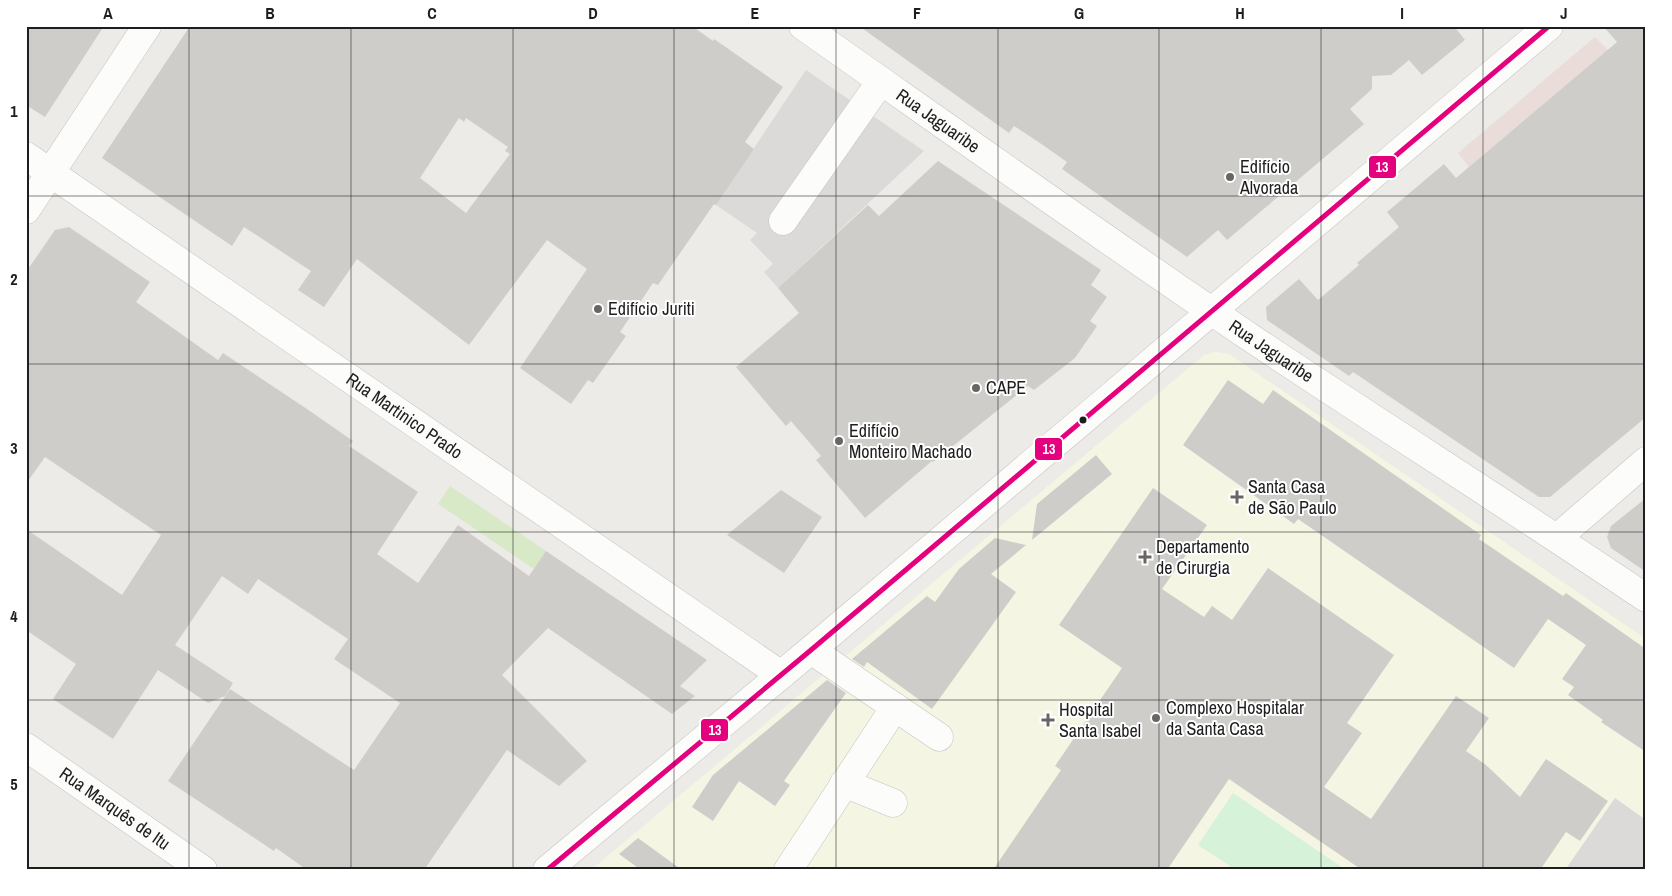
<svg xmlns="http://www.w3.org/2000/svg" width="1672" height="896" viewBox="0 0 1672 896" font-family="'Archivo Narrow',sans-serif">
	<rect width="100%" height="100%" fill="#edebe7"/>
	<!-- commercial -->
	<path fill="#eaddd9" d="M 1595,37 L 1608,50 L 1469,167 L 1458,153 Z"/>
	<!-- education -->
	<path fill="#f5f5e3" d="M 1215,352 L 1229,354 L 1646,639 L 1646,870 L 591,870 L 1204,355 Z"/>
	<!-- religious -->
	<path fill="#dbdad8" d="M 806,70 L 924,151 L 778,288 L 764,272 L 773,264 L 750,240 L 757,233 L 716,205 Z
		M 1615,798 L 1646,820 L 1646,870 L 1565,870 Z"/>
	<!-- grass -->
	<path fill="#d7e9c7" d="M 450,486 L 546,551 L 534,569 L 438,504 Z"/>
	<!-- park -->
	<path fill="#d6f2d8" d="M 1233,793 L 1346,870 L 1228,870 L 1230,866 L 1198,845 Z"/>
	<!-- building -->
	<path fill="#cfcdca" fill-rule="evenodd" d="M 26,26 L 104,26 L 45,117 L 26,105 Z
		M 190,26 L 692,26 L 713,41 L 714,39 L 783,87 L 745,142 L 754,149 L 716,205 L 714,204 L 658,285 L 653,283 L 620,332 L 626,336 L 593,383 L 588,380 L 571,404 L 520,368 L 587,269 L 547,240 L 469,345 L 357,259 L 324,307 L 298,290 L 311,271 L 244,227 L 232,246 L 102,158 ZM 459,118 L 464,122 L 466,118 L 508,147 L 505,151 L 510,154 L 466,213 L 420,178 Z
		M 859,26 L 1454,26 L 1465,40 L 1422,75 L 1409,60 L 1391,75 L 1372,76 L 1372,89 L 1350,109 L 1364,124 L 1227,240 L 1218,230 L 1187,257 L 1062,169 L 1067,162 L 1037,141 L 1014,126 L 1009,133 Z
		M 1603,26 L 1646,26 L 1646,417 L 1550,497 L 1539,497 L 1353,372 L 1349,376 L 1267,320 L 1266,307 L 1299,279 L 1318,300 L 1359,265 L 1357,263 L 1399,227 L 1387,212 L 1444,164 L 1456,178 L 1617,42 Z
		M 938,161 L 1101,270 L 1091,285 L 1107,297 L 1090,321 L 1097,326 L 1075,358 L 1034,390 L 1028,386 L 933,462 L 932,461 L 865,518 L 816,460 L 821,456 L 791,421 L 786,426 L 736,367 L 799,313 L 778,288 L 868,205 L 879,216 Z
		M 69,227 L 150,282 L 136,302 L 218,360 L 223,353 L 307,409 L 353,441 L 349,446 L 418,492 L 377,554 L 418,583 L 458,525 L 529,576 L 546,551 L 707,660 L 680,686 L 695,696 L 672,714 L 548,628 L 502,675 L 545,718 L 587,761 L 559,786 L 507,750 L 424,870 L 307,870 L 276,848 L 274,851 L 168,781 L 230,689 L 354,770 L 400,703 L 334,659 L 348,639 L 258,579 L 248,594 L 222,576 L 175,645 L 233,683 L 225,696 L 208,703 L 158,670 L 113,739 L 53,699 L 76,664 L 26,630 L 26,529 L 122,595 L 161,535 L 45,457 L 26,484 L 26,272 L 55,230 Z
		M 1228,380 L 1263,404 L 1273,390 L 1481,535 L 1479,539 L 1563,596 L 1566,593 L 1646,649 L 1646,752 L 1601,722 L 1603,720 L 1568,695 L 1574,687 L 1562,679 L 1586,645 L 1548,619 L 1514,668 L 1298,519 L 1294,524 L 1183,445 Z
		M 1096,455 L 1112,474 L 1032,540 L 1037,504 Z
		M 1153,488 L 1207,525 L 1162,589 L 1204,617 L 1212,606 L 1232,620 L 1268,568 L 1394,655 L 1347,723 L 1362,733 L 1324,787 L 1371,819 L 1456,696 L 1489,718 L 1466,751 L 1486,765 L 1520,797 L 1546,759 L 1608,801 L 1580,841 L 1566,832 L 1540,870 L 1362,870 L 1229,779 L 1167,870 L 993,870 L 1061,770 L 1055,766 L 1122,668 L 1059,625 Z
		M 781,490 L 822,517 L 784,573 L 727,535 Z
		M 1646,498 L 1646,572 L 1611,548 L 1607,537 L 1611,526 Z
		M 995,538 L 1026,545 L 991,574 L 1016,592 L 932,709 L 867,662 L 864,667 L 852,659 L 927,596 L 935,602 L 959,569 Z
		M 827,680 L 846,693 L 784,781 L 790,785 L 775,806 L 739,781 L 713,821 L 692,807 L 713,775 Z
		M 638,838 L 682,870 L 641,870 L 619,854 Z"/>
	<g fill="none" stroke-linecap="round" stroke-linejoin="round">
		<!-- minor casing -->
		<g stroke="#c5c4c3" stroke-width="29">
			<g id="minor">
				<path id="s1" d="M 803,26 C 954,132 1104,239 1257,342 C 1386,428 1517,511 1646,598"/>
				<path id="s2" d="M 26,156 L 781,675"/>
				<path d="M 26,210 L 147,26"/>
				<path d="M 783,221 L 881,81"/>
				<path d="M 1557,538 L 1646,461"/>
				<path d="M 811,650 L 939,737"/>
				<path id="s3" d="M 26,747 L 203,870"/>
				<path d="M 844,783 L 893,803"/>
				<path d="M 547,870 L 811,650 L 1549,26"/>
				<path d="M 788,870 L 895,707"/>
			</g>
		</g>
		<!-- minor -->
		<use href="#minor" stroke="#fcfcfb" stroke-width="28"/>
		<!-- bus-1 casing -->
		<g stroke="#fff" stroke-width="9">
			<path id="bus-1" d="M 547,870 L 811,650 L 1549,26"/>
		</g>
		<!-- bus-1 -->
		<use href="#bus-1" stroke="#e5007d" stroke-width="5"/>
	</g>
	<!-- grid -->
	<path fill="none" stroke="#1e1e1e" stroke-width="1" stroke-opacity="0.55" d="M 189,26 L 189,870M 351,26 L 351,870M 513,26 L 513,870M 674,26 L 674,870M 836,26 L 836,870M 998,26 L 998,870M 1159,26 L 1159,870M 1321,26 L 1321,870M 1483,26 L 1483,870M 26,196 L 1646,196M 26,364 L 1646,364M 26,532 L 1646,532M 26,700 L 1646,700"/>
	<!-- markers -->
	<g fill="#666664" stroke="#fff" stroke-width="2">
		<circle cx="1230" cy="177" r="5"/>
		<circle cx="598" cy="309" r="5"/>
		<circle cx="976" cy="388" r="5"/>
		<circle cx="839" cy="441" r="5"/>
		<path d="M1234.5 489.5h5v5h5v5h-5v5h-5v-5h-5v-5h5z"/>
		<path d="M1142.5 549.5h5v5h5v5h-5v5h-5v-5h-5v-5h5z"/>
		<circle cx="1156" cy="718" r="5"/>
		<path d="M1045.5 712.5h5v5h5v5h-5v5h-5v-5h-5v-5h5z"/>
	</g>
	<circle fill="#1e1e1e" stroke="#fff" stroke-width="2" cx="1083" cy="420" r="4.5"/>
	<g text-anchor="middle" stroke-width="4" stroke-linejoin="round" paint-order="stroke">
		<!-- street labels -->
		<g font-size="18" fill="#1e1e1e" stroke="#fff">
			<text dy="6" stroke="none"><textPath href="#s1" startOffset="165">Rua Jaguaribe</textPath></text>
			<text dy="6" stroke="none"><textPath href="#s1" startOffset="570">Rua Jaguaribe</textPath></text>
			<text dy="6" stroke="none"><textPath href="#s2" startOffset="459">Rua Martinico Prado</textPath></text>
			<text dy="6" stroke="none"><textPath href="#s3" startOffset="108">Rua Marquês de Itu</textPath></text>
		</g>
		<!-- poi labels -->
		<g font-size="18" fill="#1e1e1e" stroke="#fff" text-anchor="start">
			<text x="1240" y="173">Edifício<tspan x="1240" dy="21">Alvorada</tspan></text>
			<text x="608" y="315">Edifício Juriti</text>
			<text x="986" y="394">CAPE</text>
			<text x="849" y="437">Edifício<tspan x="849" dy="21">Monteiro Machado</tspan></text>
			<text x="1248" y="493">Santa Casa<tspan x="1248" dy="21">de São Paulo</tspan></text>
			<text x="1156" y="553">Departamento<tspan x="1156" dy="21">de Cirurgia</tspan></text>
			<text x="1166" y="714">Complexo Hospitalar<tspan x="1166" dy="21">da Santa Casa</tspan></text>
			<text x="1059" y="716">Hospital<tspan x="1059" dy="21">Santa Isabel</tspan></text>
		</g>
	</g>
	<g stroke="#fff" stroke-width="2">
		<rect x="1368" y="155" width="29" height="24" rx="5" fill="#e5007d"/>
		<rect x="1034" y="437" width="29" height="24" rx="5" fill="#e5007d"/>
		<rect x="700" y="718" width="29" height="24" rx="5" fill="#e5007d"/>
	</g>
	<g font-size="14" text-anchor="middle" font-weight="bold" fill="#fff">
		<text x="1382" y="172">13</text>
		<text x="1049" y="454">13</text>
		<text x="715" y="735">13</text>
	</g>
	<!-- border -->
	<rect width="1672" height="896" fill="none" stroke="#ffffff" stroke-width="55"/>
	<rect x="28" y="28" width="1616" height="840" fill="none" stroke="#1e1e1e" stroke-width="2"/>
	<g font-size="16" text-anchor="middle" font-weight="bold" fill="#1e1e1e">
		<text x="108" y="19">A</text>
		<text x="270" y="19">B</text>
		<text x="432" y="19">C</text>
		<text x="593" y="19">D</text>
		<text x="755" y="19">E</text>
		<text x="917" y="19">F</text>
		<text x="1079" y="19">G</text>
		<text x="1240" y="19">H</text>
		<text x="1402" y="19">I</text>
		<text x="1564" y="19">J</text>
		<text x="14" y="117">1</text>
		<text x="14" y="285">2</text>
		<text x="14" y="454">3</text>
		<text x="14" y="622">4</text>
		<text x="14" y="790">5</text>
	</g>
</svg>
